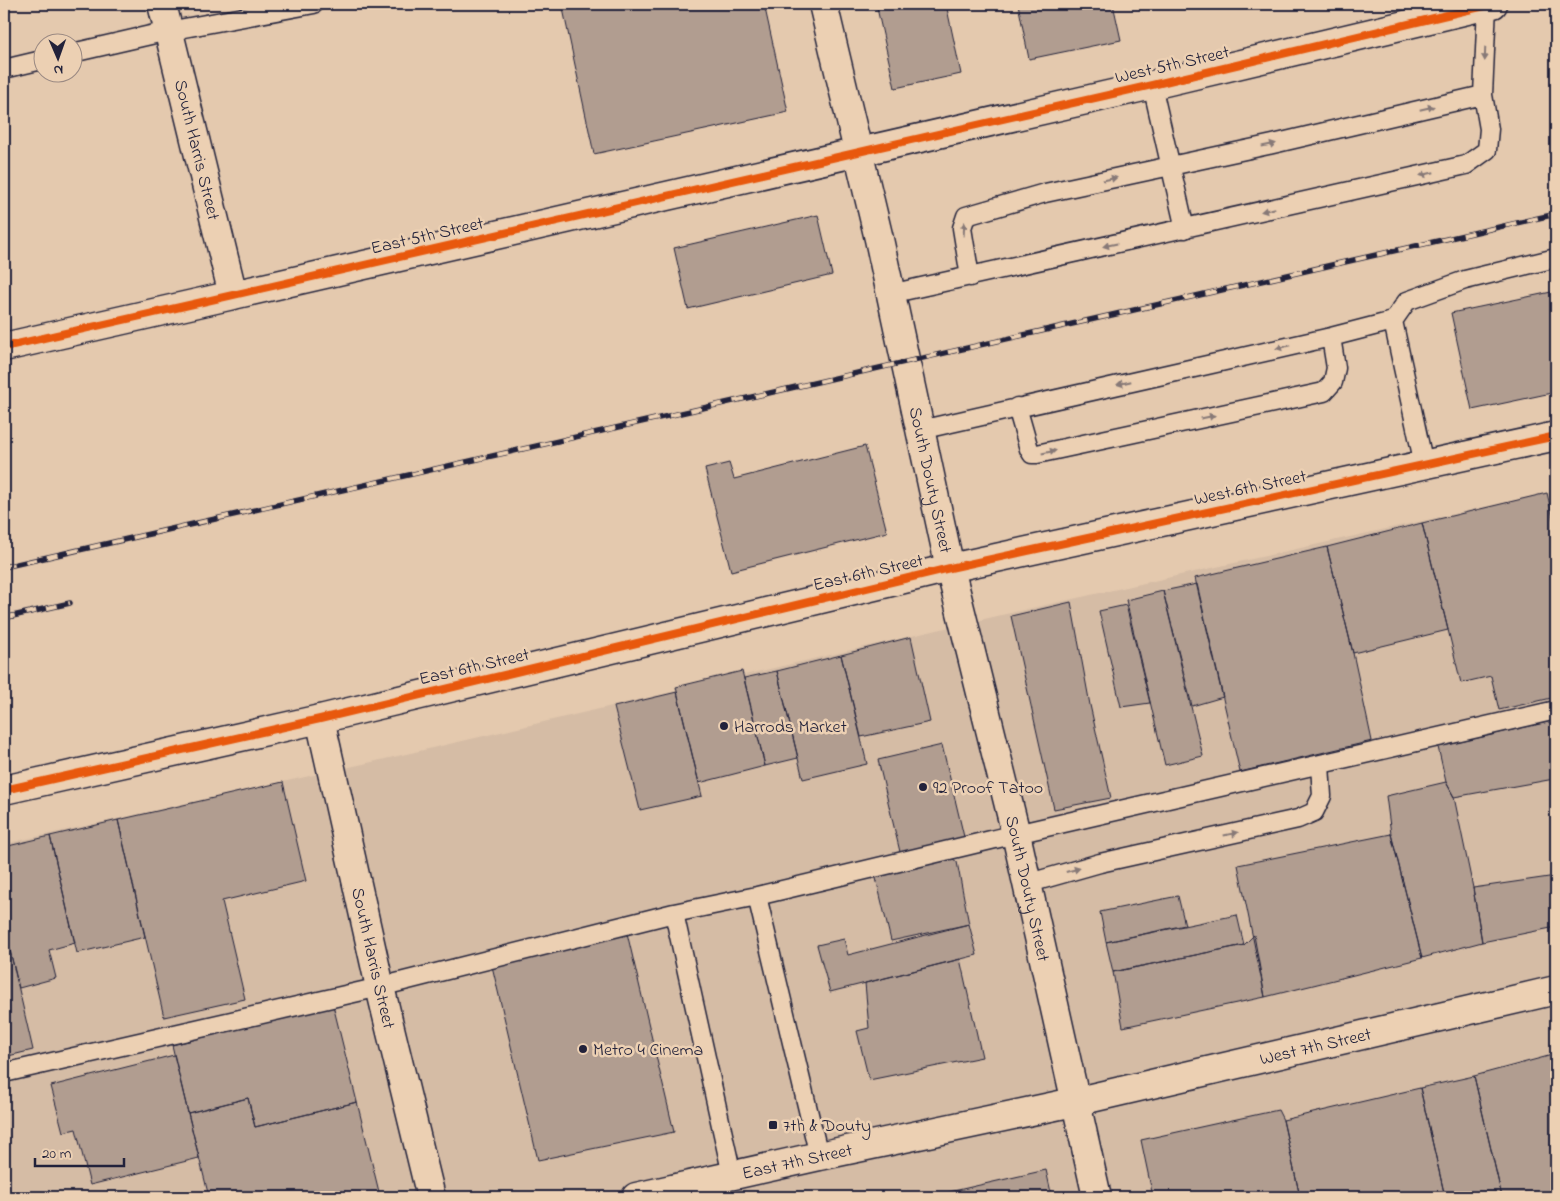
<svg xmlns="http://www.w3.org/2000/svg" width="1560" height="1201" viewBox="0 0 1560 1201" font-family="'Indie Flower',sans-serif">
	<rect width="100%" height="100%" fill="#e4c9ae"/>
	<filter id="ink" filterUnits="userSpaceOnUse"><feTurbulence type="fractalNoise" baseFrequency=".02" numOctaves="2"/><feDisplacementMap in="SourceGraphic" scale="10" xChannelSelector="R" yChannelSelector="G"/><feConvolveMatrix kernelMatrix="1 2 1 2 8 2 1 2 1" color-interpolation-filters="sRGB"/></filter>
	<g filter="url(#ink)">
		<!-- built -->
		<path fill="#d5bca5" d="M 1556,491 L 1556,1197 L 4,1197 L 4,844 L 372,762 L 1006,614 Z"/>
		<!-- building -->
		<path fill="#b19d90" stroke="#22223b" d="M 562,4 L 764,4 L 788,112 L 594,154 Z
			M 895,4 L 946,4 L 961,74 L 895,88 L 877,8 Z
			M 1018,4 L 1113,4 L 1121,40 L 1029,59 Z
			M 818,215 L 832,275 L 688,309 L 674,248 Z
			M 1556,291 L 1556,392 L 1472,410 L 1451,313 Z
			M 865,446 L 887,532 L 731,571 L 705,469 L 729,463 L 734,479 Z
			M 1547,493 L 1556,531 L 1556,697 L 1499,710 L 1491,676 L 1461,683 L 1422,523 Z
			M 1422,523 L 1448,630 L 1353,653 L 1327,547 Z
			M 1327,547 L 1353,653 L 1372,741 L 1240,772 L 1195,578 Z
			M 1197,584 L 1223,697 L 1192,706 L 1163,591 Z
			M 1163,591 L 1203,756 L 1165,765 L 1126,600 Z
			M 1071,602 L 1090,705 L 1111,798 L 1054,809 L 1011,616 Z
			M 1126,605 L 1150,703 L 1121,707 L 1099,611 Z
			M 911,637 L 930,722 L 861,737 L 841,655 Z
			M 841,655 L 867,764 L 803,779 L 777,671 Z
			M 742,671 L 765,766 L 699,783 L 676,687 Z
			M 777,671 L 798,758 L 765,766 L 744,678 Z
			M 677,692 L 702,796 L 640,810 L 614,707 Z
			M 1556,720 L 1556,790 L 1554,779 L 1454,797 L 1446,782 L 1438,747 Z
			M 942,745 L 965,841 L 901,856 L 878,760 Z
			M 283,782 L 306,881 L 222,901 L 245,999 L 164,1017 L 118,820 Z
			M 1446,782 L 1454,797 L 1473,888 L 1482,942 L 1422,958 L 1391,834 L 1386,796 Z
			M 118,820 L 145,937 L 77,953 L 50,836 Z
			M 1391,834 L 1422,958 L 1265,997 L 1238,865 Z
			M 50,836 L 75,943 L 49,950 L 56,978 L 19,988 L 4,925 L 4,847 Z
			M 948,855 L 957,862 L 969,924 L 891,941 L 875,874 Z
			M 1556,876 L 1556,927 L 1482,942 L 1473,888 Z
			M 1178,896 L 1185,925 L 1106,942 L 1100,912 Z
			M 1237,915 L 1244,945 L 1113,972 L 1106,942 Z
			M 969,924 L 977,955 L 830,992 L 817,945 L 844,939 L 848,955 Z
			M 4,925 L 33,1050 L 4,1057 Z
			M 627,933 L 674,1132 L 538,1160 L 492,966 Z
			M 1254,935 L 1265,997 L 1123,1027 L 1113,972 L 1244,945 Z
			M 960,959 L 982,1057 L 869,1080 L 857,1031 L 869,1028 L 865,983 Z
			M 333,1005 L 357,1102 L 255,1127 L 248,1098 L 188,1113 L 172,1045 Z
			M 1556,1054 L 1556,1197 L 1502,1197 L 1474,1076 Z
			M 174,1055 L 199,1158 L 90,1185 L 76,1129 L 63,1132 L 51,1086 Z
			M 1474,1076 L 1502,1197 L 1445,1197 L 1420,1088 Z
			M 1420,1088 L 1445,1197 L 1300,1197 L 1283,1120 Z
			M 248,1098 L 255,1127 L 357,1102 L 380,1196 L 375,1197 L 209,1197 L 188,1113 Z
			M 1278,1110 L 1283,1120 L 1300,1197 L 1153,1197 L 1141,1140 Z
			M 1046,1170 L 1052,1197 L 927,1197 Z"/>
		<g fill="none" stroke-linecap="round" stroke-linejoin="round">
			<!-- lane casing -->
			<g stroke="#22223b" stroke-width="21">
				<path id="lane" d="M 72,53 L 168,31 L 314,4
					M 4,69 L 42,60
					M 1152,85 L 1185,229
					M 970,277 L 962,228 L 966,216 L 1045,193 L 1273,144 L 1483,95
					M 890,294 L 1466,165 L 1487,150 L 1489,129 L 1483,95 L 1487,5
					M 1017,407 L 1029,449 L 1032,454 L 1037,454 L 1324,392 L 1333,382 L 1336,368 L 1331,337
					M 920,430 L 1331,337 L 1393,321
					M 1424,465 L 1393,321 L 1407,301 L 1465,280 L 1556,258
					M 1026,884 L 1100,863 L 1298,819 L 1314,812 L 1322,796 L 1320,765
					M 757,896 L 819,1156
					M 674,913 L 732,1175
					M 4,1073 L 380,987 L 674,913 L 757,896 L 1016,834 L 1556,710"/>
			</g>
			<!-- street casing -->
			<g stroke="#22223b" stroke-width="31">
				<g id="street">
					<path id="s1" d="M 162,4 L 233,295"/>
					<path d="M 4,347 L 233,295 L 1152,85 L 1493,4"/>
					<path id="s2" d="M 320,719 L 380,987 L 431,1197"/>
					<path d="M 4,790 L 320,719 L 950,568 L 1556,436"/>
				</g>
			</g>
			<!-- secondary casing -->
			<g stroke="#22223b" stroke-width="31">
				<g id="secondary">
					<path id="s3" d="M 823,4 L 879,239 L 950,568 L 1016,834 L 1097,1197"/>
					<path id="s4" d="M 636,1197 L 819,1156 L 1074,1102 L 1556,990"/>
				</g>
			</g>
			<!-- lane -->
			<use href="#lane" stroke="#ecd0b3" stroke-width="18"/>
			<!-- street -->
			<use href="#street" stroke="#ecd0b3" stroke-width="28"/>
			<!-- secondary -->
			<use href="#secondary" stroke="#ecd0b3" stroke-width="28"/>
			<!-- rail casing -->
			<g stroke="#22223b" stroke-width="5.5">
				<path id="rail" d="M 4,567 L 1556,214
					M 4,618 L 70,603"/>
			</g>
			<!-- rail -->
			<use href="#rail" stroke="#ecd0b3" stroke-width="4" stroke-dasharray="11" stroke-linecap="butt"/>
			<!-- cycleway casing -->
			<g stroke="#ecd0b3" stroke-width="11">
				<path id="cycleway" d="M 4,347 L 233,295 L 1152,85 L 1493,4
					M 4,790 L 320,719 L 950,568 L 1556,436"/>
			</g>
			<!-- cycleway -->
			<use href="#cycleway" stroke="#e8590c" stroke-width="8"/>
		</g>
		<!-- one-way arrows -->
		<defs><path id="oneway-solid" d="M-6-.8H1V-3.2L6.5 0L1 3.2V.8H-6Z" transform="scale(1.25)"/></defs>
		<g fill="#877977">
			<use href="#oneway-solid" transform="translate(1485 54) rotate(92)"/>
			<use href="#oneway-solid" transform="translate(1427 108) rotate(-13)"/>
			<use href="#oneway-solid" transform="translate(1269 145) rotate(-12)"/>
			<use href="#oneway-solid" transform="translate(1427 174) rotate(167)"/>
			<use href="#oneway-solid" transform="translate(1110 179) rotate(-12)"/>
			<use href="#oneway-solid" transform="translate(1268 210) rotate(167)"/>
			<use href="#oneway-solid" transform="translate(964 229) rotate(-87)"/>
			<use href="#oneway-solid" transform="translate(1110 245) rotate(168)"/>
			<use href="#oneway-solid" transform="translate(1283 347) rotate(167)"/>
			<use href="#oneway-solid" transform="translate(1124 383) rotate(167)"/>
			<use href="#oneway-solid" transform="translate(1208 417) rotate(-12)"/>
			<use href="#oneway-solid" transform="translate(1049 452) rotate(-12)"/>
			<use href="#oneway-solid" transform="translate(1231 834) rotate(-12)"/>
			<use href="#oneway-solid" transform="translate(1073 870) rotate(-15)"/>
		</g>
	</g>
	<!-- markers -->
	<g fill="#22223b" stroke="#ecd0b3" stroke-width="2">
		<circle cx="724" cy="726" r="5"/>
		<circle cx="923" cy="787" r="5"/>
		<circle cx="583" cy="1049" r="5"/>
		<rect x="768" y="1120" width="10" height="10" rx="2.5"/>
	</g>
	<g text-anchor="middle" stroke-width="5" stroke-linejoin="round" paint-order="stroke">
		<!-- street labels -->
		<g font-size="18" fill="#22223b" stroke="#ecd0b3">
			<text transform="translate(1172 64) rotate(-13)" y="6">West 5th Street</text>
			<text dy="6" stroke="none"><textPath href="#s1" startOffset="150">South Harris Street</textPath></text>
			<text transform="translate(427 235) rotate(-13)" y="6">East 5th Street</text>
			<text dy="6" stroke="none"><textPath href="#s3" startOffset="488">South Douty Street</textPath></text>
			<text transform="translate(1250 487) rotate(-12)" y="6">West 6th Street</text>
			<text transform="translate(868 572) rotate(-13)" y="6">East 6th Street</text>
			<text transform="translate(474 666) rotate(-13)" y="6">East 6th Street</text>
			<text dy="6" stroke="none"><textPath href="#s3" startOffset="908">South Douty Street</textPath></text>
			<text dy="6" stroke="none"><textPath href="#s2" startOffset="245">South Harris Street</textPath></text>
			<text dy="6" stroke="none"><textPath href="#s4" startOffset="696">West 7th Street</textPath></text>
			<text dy="6" stroke="none"><textPath href="#s4" startOffset="165">East 7th Street</textPath></text>
		</g>
		<!-- poi labels -->
		<g font-size="18" fill="#22223b" stroke="#ecd0b3" text-anchor="start">
			<text x="734" y="732">Harrods Market</text>
			<text x="933" y="793">92 Proof Tatoo</text>
			<text x="593" y="1055">Metro 4 Cinema</text>
			<text x="783" y="1131">7th &amp; Douty</text>
		</g>
	</g>
	<!-- margin -->
	<rect width="1560" height="1201" fill="none" stroke="#ecd0b3" stroke-width="20"/>
	<rect x="10" y="10" width="1540" height="1181" fill="none" stroke="#22223b" stroke-width="2" filter="url(#ink)"/>
	<!-- north arrow -->
	<g transform="translate(58 58) rotate(178)"><circle r="24" fill="#ecd0b3" stroke="#9b8a83"/>
	<path d="M0-4L9 19L0 12L-9 19Z" fill="#22223b"/>
	<text y="-8" font-size="14" font-weight="bold" text-anchor="middle" fill="#22223b">N</text>
	</g>
	<!-- scale -->
	<path d="M35 1158v8h89v-8" fill="none" stroke="#22223b" stroke-width="2.5"/>
	<text x="42" y="1158" font-size="15" fill="#22223b" stroke="#ecd0b3" stroke-width="4" paint-order="stroke">20 m</text>
</svg>
